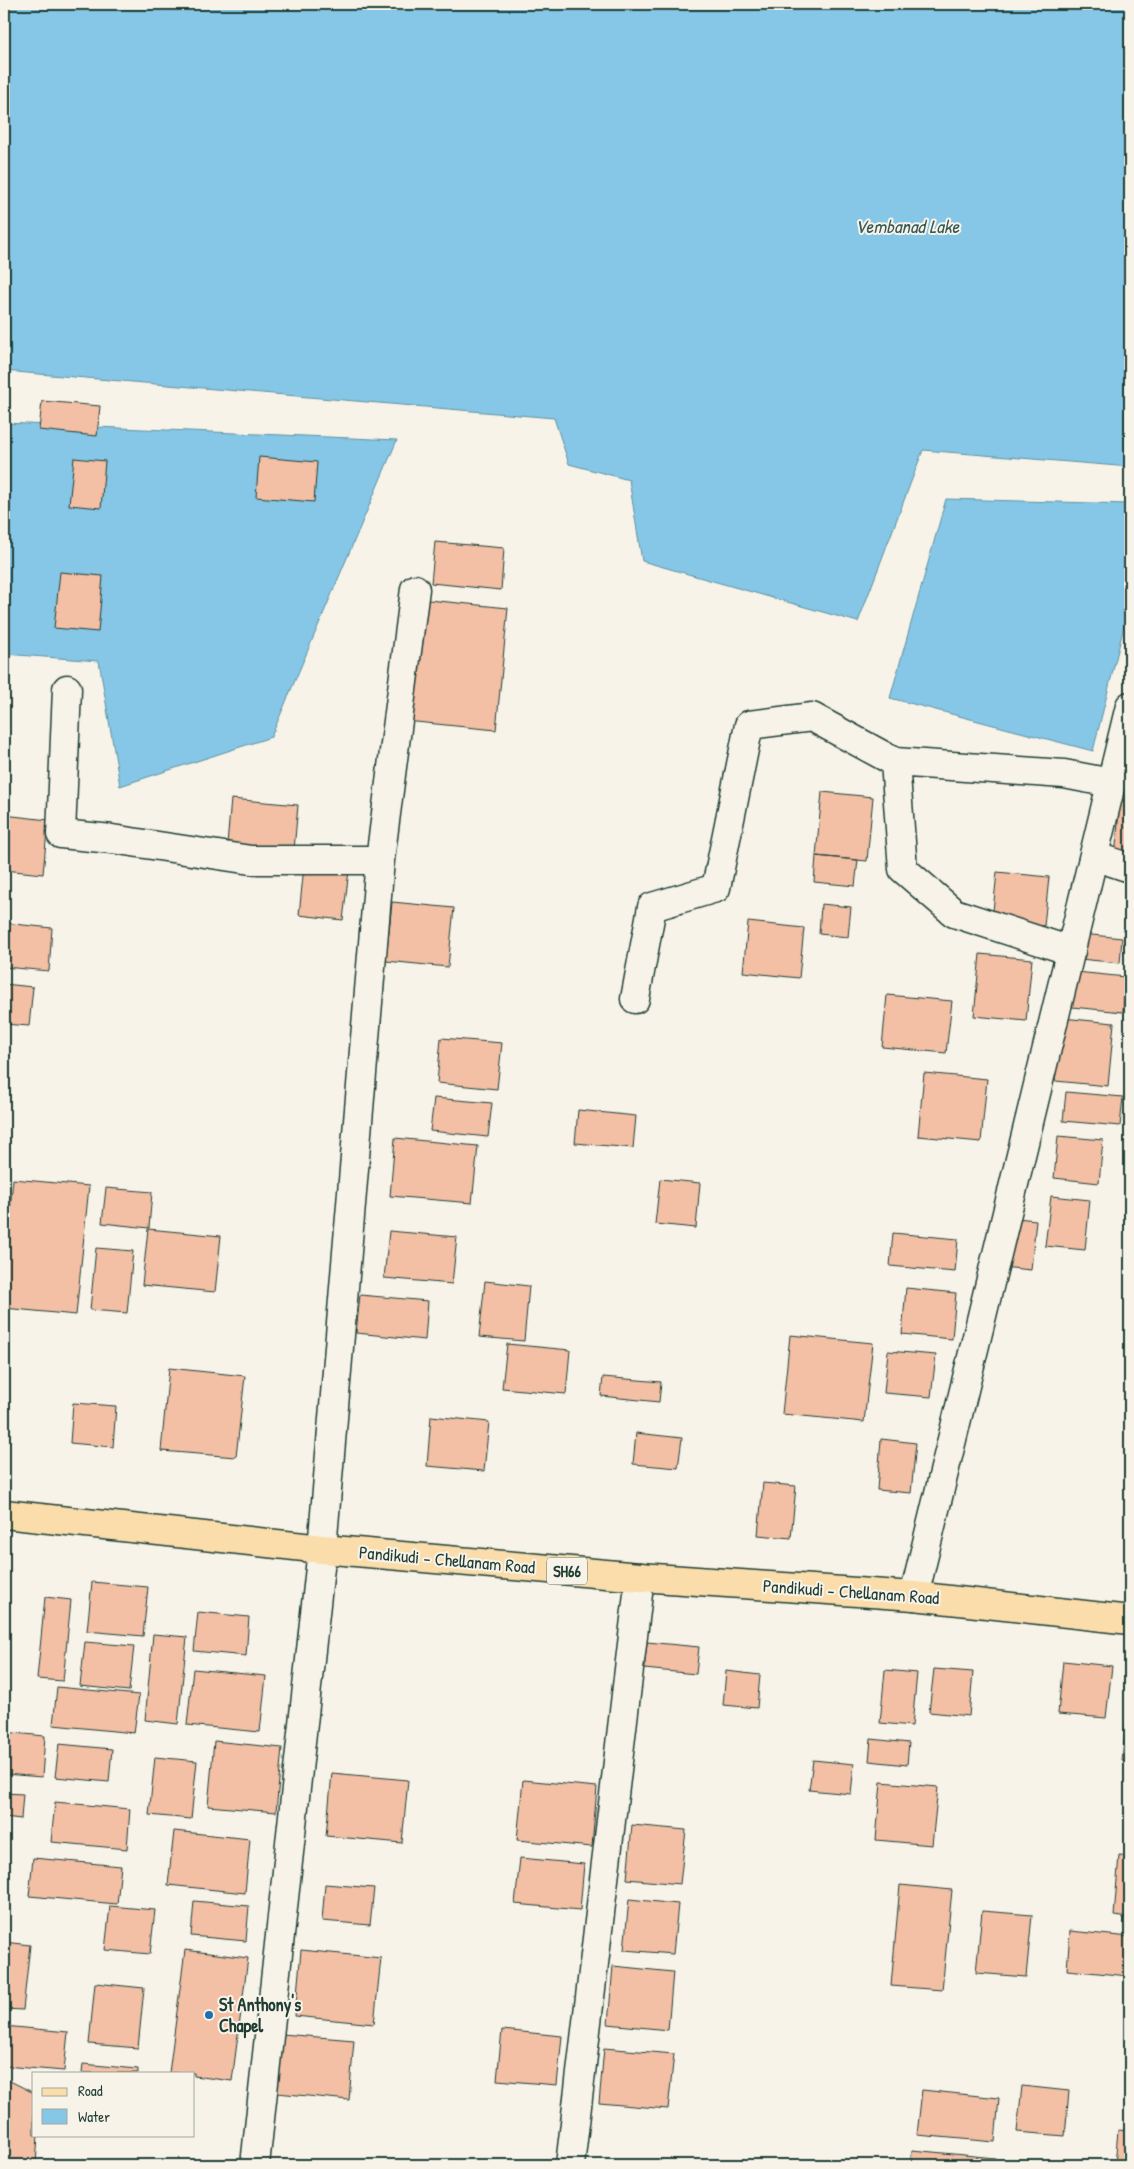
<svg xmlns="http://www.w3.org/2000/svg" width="1134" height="2169" viewBox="0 0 1134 2169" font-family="'Patrick Hand',sans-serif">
	<rect width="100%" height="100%" fill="#f7f3e8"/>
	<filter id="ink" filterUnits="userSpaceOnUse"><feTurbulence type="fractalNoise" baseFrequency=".02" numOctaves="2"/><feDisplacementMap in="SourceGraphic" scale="10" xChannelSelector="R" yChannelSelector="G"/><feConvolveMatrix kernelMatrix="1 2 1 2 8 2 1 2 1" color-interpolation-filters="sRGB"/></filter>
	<g filter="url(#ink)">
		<!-- water -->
		<path fill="#86c7e7" stroke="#5d909f" d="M 4,4 L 1130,4 L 1130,467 L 923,450 L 858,622 L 642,561 L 629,480 L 569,464 L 554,418 L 4,371 Z
			M 4,423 L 397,440 L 271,737 L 120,786 L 99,661 L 4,654 Z
			M 946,499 L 1130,504 L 1130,602 L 1093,751 L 890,698 Z"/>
		<!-- building -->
		<path fill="#f3bfa5" stroke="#1f3d34" d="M 42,401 L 100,406 L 97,436 L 39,430 Z
			M 259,457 L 317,462 L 314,502 L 256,497 Z
			M 74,458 L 105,461 L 101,508 L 69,505 Z
			M 435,542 L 504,548 L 501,590 L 431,583 Z
			M 60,572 L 103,576 L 98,632 L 54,628 Z
			M 419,599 L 508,608 L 496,730 L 406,721 Z
			M 822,792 L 873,797 L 867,861 L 816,856 Z
			M 231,799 L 298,805 L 294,850 L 227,844 Z
			M 1120,800 L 1130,801 L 1130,859 L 1115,857 Z
			M 4,815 L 48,820 L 43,874 L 4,870 Z
			M 816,856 L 858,860 L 855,886 L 814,882 Z
			M 304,866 L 349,870 L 343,920 L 299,915 Z
			M 997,872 L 1049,877 L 1044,926 L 992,921 Z
			M 392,902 L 454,908 L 448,967 L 386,961 Z
			M 821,904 L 851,907 L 848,937 L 819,934 Z
			M 748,922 L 804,928 L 799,978 L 743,972 Z
			M 4,923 L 52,928 L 49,971 L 4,967 Z
			M 1082,934 L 1122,938 L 1120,963 L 1080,959 Z
			M 980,954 L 1032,959 L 1026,1021 L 974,1016 Z
			M 1076,972 L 1126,977 L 1123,1012 L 1072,1007 Z
			M 4,984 L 33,987 L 29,1026 L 4,1024 Z
			M 887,995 L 952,1001 L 946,1053 L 882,1047 Z
			M 1062,1018 L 1114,1023 L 1108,1086 L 1055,1081 Z
			M 441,1038 L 502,1043 L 497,1089 L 437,1083 Z
			M 924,1073 L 987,1079 L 981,1142 L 918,1136 Z
			M 1066,1092 L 1123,1097 L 1120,1126 L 1063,1121 Z
			M 434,1098 L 492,1103 L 488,1137 L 430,1131 Z
			M 578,1110 L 636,1116 L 633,1148 L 575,1143 Z
			M 1058,1136 L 1103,1140 L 1099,1183 L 1054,1178 Z
			M 395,1138 L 478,1146 L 472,1203 L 390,1196 Z
			M 13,1179 L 89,1186 L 76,1315 L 4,1308 L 4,1271 Z
			M 660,1179 L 700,1183 L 696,1228 L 655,1224 Z
			M 106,1188 L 152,1192 L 149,1228 L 102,1223 Z
			M 1051,1196 L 1090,1200 L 1085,1250 L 1045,1246 Z
			M 1007,1217 L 1036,1220 L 1031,1270 L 1002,1267 Z
			M 148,1229 L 221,1236 L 215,1292 L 142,1285 Z
			M 389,1231 L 457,1237 L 452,1284 L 384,1278 Z
			M 893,1233 L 958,1239 L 955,1272 L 890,1266 Z
			M 96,1248 L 133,1251 L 127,1313 L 90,1310 Z
			M 485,1281 L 529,1286 L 524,1341 L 479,1337 Z
			M 906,1288 L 956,1293 L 952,1339 L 902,1334 Z
			M 360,1295 L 428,1301 L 425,1340 L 356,1333 Z
			M 790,1335 L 873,1343 L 864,1422 L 782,1414 Z
			M 507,1344 L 570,1350 L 566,1394 L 502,1388 Z
			M 888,1351 L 936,1355 L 931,1397 L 884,1393 Z
			M 169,1368 L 245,1376 L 236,1457 L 161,1451 Z
			M 603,1377 L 661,1382 L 659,1402 L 601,1396 Z
			M 73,1403 L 116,1406 L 113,1447 L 70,1443 Z
			M 431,1416 L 489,1422 L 484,1471 L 427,1466 Z
			M 636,1433 L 682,1438 L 678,1468 L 633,1464 Z
			M 881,1439 L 916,1443 L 911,1493 L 877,1490 Z
			M 763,1483 L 796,1486 L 791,1538 L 758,1535 Z
			M 92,1582 L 148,1587 L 143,1636 L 87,1631 Z
			M 45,1597 L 71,1600 L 63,1681 L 37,1679 Z
			M 198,1612 L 249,1617 L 246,1656 L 194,1651 Z
			M 153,1634 L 187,1637 L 178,1724 L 145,1720 Z
			M 85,1642 L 134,1646 L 129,1691 L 80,1686 Z
			M 647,1642 L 699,1647 L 696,1674 L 644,1669 Z
			M 1063,1661 L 1112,1666 L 1106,1718 L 1058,1714 Z
			M 193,1669 L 266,1676 L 260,1732 L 187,1725 Z
			M 934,1669 L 973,1672 L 969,1716 L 929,1712 Z
			M 885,1670 L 917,1673 L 912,1726 L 880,1723 Z
			M 726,1671 L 760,1675 L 757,1708 L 723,1705 Z
			M 57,1687 L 139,1695 L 134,1733 L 53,1725 Z
			M 1128,1699 L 1130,1700 L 1130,1762 L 1122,1761 Z
			M 4,1732 L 45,1736 L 42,1777 L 4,1774 Z
			M 871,1739 L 909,1743 L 907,1765 L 869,1761 Z
			M 214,1741 L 282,1748 L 276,1812 L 208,1806 Z
			M 59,1744 L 112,1749 L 109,1782 L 55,1777 Z
			M 155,1757 L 197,1761 L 191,1819 L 149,1815 Z
			M 813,1760 L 854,1764 L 851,1794 L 809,1790 Z
			M 332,1773 L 408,1780 L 402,1843 L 326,1836 Z
			M 523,1780 L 597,1787 L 592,1847 L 517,1840 Z
			M 881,1782 L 938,1787 L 932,1845 L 876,1840 Z
			M 4,1793 L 23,1794 L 21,1819 L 4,1817 Z
			M 55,1802 L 130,1809 L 127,1849 L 51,1842 Z
			M 632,1825 L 686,1830 L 680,1884 L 627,1879 Z
			M 174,1831 L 250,1839 L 245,1893 L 168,1885 Z
			M 1119,1855 L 1130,1856 L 1130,1918 L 1114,1916 Z
			M 33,1858 L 121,1866 L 117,1904 L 29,1896 Z
			M 520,1858 L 584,1864 L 580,1910 L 515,1904 Z
			M 325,1884 L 374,1888 L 370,1925 L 322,1921 Z
			M 900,1885 L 952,1890 L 942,1990 L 891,1986 Z
			M 629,1899 L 678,1904 L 673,1954 L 624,1950 Z
			M 194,1901 L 249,1906 L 246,1941 L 191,1936 Z
			M 110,1906 L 155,1910 L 150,1954 L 105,1950 Z
			M 982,1911 L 1032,1915 L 1026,1977 L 976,1973 Z
			M 1070,1931 L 1130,1937 L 1129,1976 L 1067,1970 Z
			M 4,1942 L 30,1945 L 23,2010 L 4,2009 Z
			M 185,1950 L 248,1958 L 232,2081 L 194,2076 L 194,2073 L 169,2073 Z
			M 301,1950 L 381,1958 L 374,2024 L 295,2016 Z
			M 613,1966 L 673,1972 L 668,2030 L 608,2024 Z
			M 95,1983 L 144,1988 L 138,2048 L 89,2044 Z
			M 4,2026 L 68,2032 L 64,2071 L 4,2066 Z
			M 502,2030 L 562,2036 L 557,2085 L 497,2080 Z
			M 282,2034 L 354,2040 L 349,2100 L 277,2093 Z
			M 604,2048 L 674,2054 L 668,2109 L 599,2103 Z
			M 83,2064 L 138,2069 L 138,2073 L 82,2073 Z
			M 4,2078 L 34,2093 L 34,2135 L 38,2135 L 36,2165 L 4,2165 Z
			M 1022,2086 L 1069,2091 L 1065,2136 L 1017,2132 Z
			M 922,2090 L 999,2098 L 995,2142 L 917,2135 Z
			M 1118,2130 L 1130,2131 L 1130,2165 L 1115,2165 Z
			M 912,2150 L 995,2158 L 994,2165 L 911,2165 Z
			M 442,2162 L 475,2165 L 442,2165 Z"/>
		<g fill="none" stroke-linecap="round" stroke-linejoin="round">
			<!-- minor casing -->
			<g stroke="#1f3d34" stroke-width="31">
				<path id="minor" d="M 67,689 L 61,834 L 112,839 L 251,860 L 380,860
					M 895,762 L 903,869 L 954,913 L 1071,951
					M 1094,856 L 1130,868
					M 635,999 L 652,907 L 716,888 L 749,725 L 812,717 L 895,762 L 1064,774 L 1111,783
					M 914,1596 L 1130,706
					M 255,2165 L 322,1549 L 380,860 L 415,589
					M 570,2165 L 640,1577"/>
			</g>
			<!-- primary casing -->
			<g stroke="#1f3d34" stroke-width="31">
				<path id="primary" d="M 4,1514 L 322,1549 L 640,1577 L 914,1596 L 1130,1620"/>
			</g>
			<!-- minor -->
			<use href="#minor" stroke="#f7f3e8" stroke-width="28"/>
			<!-- primary -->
			<use href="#primary" stroke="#faddab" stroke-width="28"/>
		</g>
	</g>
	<!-- markers -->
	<circle fill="#1f6fb2" stroke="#f7f3e8" stroke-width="2" cx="209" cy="2015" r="5"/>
	<g text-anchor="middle" stroke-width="4" stroke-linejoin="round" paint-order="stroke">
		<!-- shield labels -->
		<rect fill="#f7f3e8" stroke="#60746a" stroke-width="1" x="547" y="1557.5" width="40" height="27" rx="4"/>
		<g font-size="16" font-weight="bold" fill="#1f3d34">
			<text x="567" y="1577">SH66</text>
		</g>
		<!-- street labels -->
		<g font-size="18" fill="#1f3d34" stroke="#f7f3e8">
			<text transform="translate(447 1560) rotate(5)" y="6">Pandikudi - Chellanam Road</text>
			<text transform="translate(851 1592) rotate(4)" y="6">Pandikudi - Chellanam Road</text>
		</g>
		<!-- poi labels -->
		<g font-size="18" font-weight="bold" fill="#1f3d34" stroke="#f7f3e8" text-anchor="start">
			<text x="219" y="2011">St Anthony's<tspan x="219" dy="21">Chapel</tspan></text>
		</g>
		<!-- water labels -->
		<g font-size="19" font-style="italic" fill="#345958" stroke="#f7f3e8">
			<text x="907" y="233">Vembanad Lake</text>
		</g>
	</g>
	<!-- margin -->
	<rect width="1134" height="2169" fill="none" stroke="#f7f3e8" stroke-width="20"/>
	<rect x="10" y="10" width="1114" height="2149" fill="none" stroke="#1f3d34" stroke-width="2" filter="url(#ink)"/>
	<!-- legend -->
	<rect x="32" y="2072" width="162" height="65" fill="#f7f3e8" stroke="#a1aaa0"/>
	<rect x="42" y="2088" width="25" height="8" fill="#faddab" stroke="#a1aaa0"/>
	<text x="78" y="2096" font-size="15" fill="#1f3d34">Road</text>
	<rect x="42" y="2109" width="25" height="15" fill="#86c7e7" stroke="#a1aaa0"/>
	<text x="78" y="2122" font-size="15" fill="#1f3d34">Water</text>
</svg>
